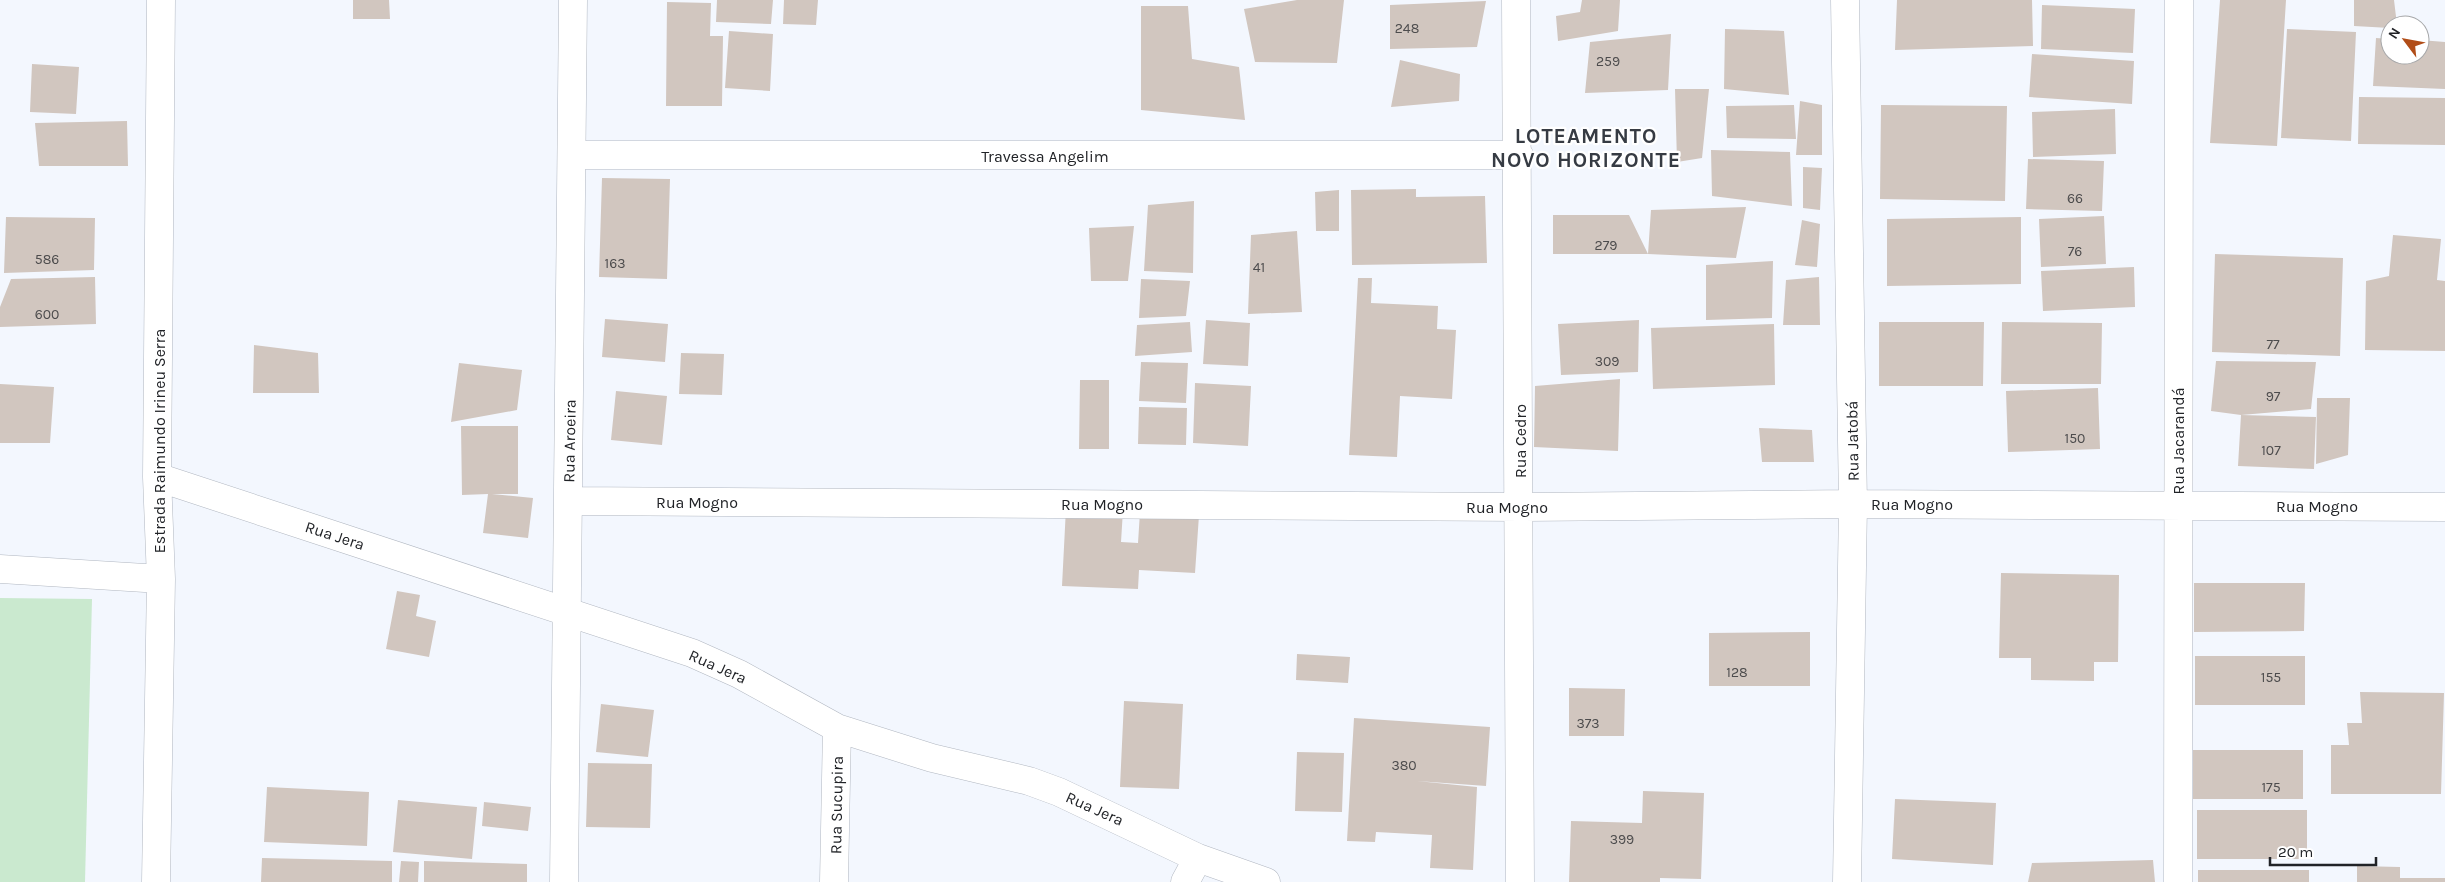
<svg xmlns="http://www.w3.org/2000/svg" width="2445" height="882" viewBox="0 0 2445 882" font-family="Karla,sans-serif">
	<rect width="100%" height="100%" fill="#f3f7fe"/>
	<!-- green -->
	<path fill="#cae9cf" d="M 0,598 L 92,599 L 85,882 L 0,882 Z"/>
	<!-- building -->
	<path fill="#d1c6bf" d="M 353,0 L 389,0 L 390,19 L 353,19 Z
		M 717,0 L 773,0 L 771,24 L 716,22 Z
		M 784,0 L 818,0 L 816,25 L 783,24 Z
		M 1297,0 L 1344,0 L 1337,63 L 1255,62 L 1244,9 Z
		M 1582,0 L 1620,0 L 1618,31 L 1558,41 L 1556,16 L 1580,12 Z
		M 1897,0 L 2032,0 L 2033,46 L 1895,50 Z
		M 2220,0 L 2286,0 L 2277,146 L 2210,143 Z
		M 2354,0 L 2394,0 L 2397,25 L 2390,25 L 2390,28 L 2354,26 Z
		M 1486,1 L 1477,47 L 1390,49 L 1390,5 Z
		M 667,2 L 711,3 L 710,36 L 723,36 L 722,106 L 666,106 Z
		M 2042,5 L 2135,9 L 2133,53 L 2041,49 Z
		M 1141,6 L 1188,6 L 1192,59 L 1239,67 L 1245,120 L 1141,110 Z
		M 1725,29 L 1784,31 L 1789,95 L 1724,89 Z
		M 2287,29 L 2356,32 L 2351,141 L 2281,138 Z
		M 729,31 L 773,34 L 770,91 L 725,88 Z
		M 1671,34 L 1668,90 L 1585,93 L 1590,42 Z
		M 2376,38 L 2390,39 L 2390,55 L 2420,55 L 2420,40 L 2445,42 L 2445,89 L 2373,86 Z
		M 2032,54 L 2134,61 L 2132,104 L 2029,97 Z
		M 1400,60 L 1460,74 L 1459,101 L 1391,107 Z
		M 32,64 L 79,67 L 76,114 L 30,112 Z
		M 1675,89 L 1709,89 L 1702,158 L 1677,162 Z
		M 2359,97 L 2445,98 L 2445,145 L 2358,144 Z
		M 1800,101 L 1822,105 L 1822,155 L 1796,155 Z
		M 1794,105 L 1796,139 L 1727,138 L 1726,106 Z
		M 1881,105 L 2007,106 L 2005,201 L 1880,199 Z
		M 2115,109 L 2116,154 L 2033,157 L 2032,112 Z
		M 127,121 L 128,166 L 39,166 L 35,123 Z
		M 1711,150 L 1790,152 L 1792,206 L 1712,196 Z
		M 2028,159 L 2104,161 L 2102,211 L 2026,209 Z
		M 1803,167 L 1822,168 L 1820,210 L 1803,208 Z
		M 602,178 L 670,179 L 667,279 L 599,277 Z
		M 1416,189 L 1416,197 L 1485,196 L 1487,263 L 1352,265 L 1351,190 Z
		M 1339,190 L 1339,231 L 1316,231 L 1315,192 Z
		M 1194,201 L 1193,273 L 1144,271 L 1148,205 Z
		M 1746,207 L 1736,258 L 1648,254 L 1651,210 Z
		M 1553,215 L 1629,215 L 1648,254 L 1553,254 Z
		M 2104,216 L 2106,264 L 2041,267 L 2039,219 Z
		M 6,217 L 95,218 L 94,270 L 4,273 Z
		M 2021,217 L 2021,284 L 1887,286 L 1887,219 Z
		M 1802,220 L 1820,224 L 1817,267 L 1795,265 Z
		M 1134,226 L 1128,281 L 1091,281 L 1089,228 Z
		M 1297,231 L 1302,312 L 1248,314 L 1251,235 Z
		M 2393,235 L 2441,239 L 2437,280 L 2445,281 L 2445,351 L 2365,350 L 2366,281 L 2389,276 Z
		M 2215,254 L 2343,258 L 2340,356 L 2212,352 Z
		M 1773,261 L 1772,318 L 1706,320 L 1706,265 Z
		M 2134,267 L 2135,307 L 2043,311 L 2041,271 Z
		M 95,277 L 96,324 L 0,327 L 0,307 L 11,279 Z
		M 1819,277 L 1820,325 L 1783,325 L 1786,280 Z
		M 1358,278 L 1372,278 L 1371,303 L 1438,306 L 1437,329 L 1456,330 L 1452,399 L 1400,396 L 1397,457 L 1349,455 Z
		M 1141,279 L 1190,281 L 1186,316 L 1139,318 Z
		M 605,319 L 668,324 L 665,362 L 602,357 Z
		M 1206,320 L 1250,323 L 1248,366 L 1203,364 Z
		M 1639,320 L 1638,372 L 1561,375 L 1558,324 Z
		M 1190,322 L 1192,352 L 1135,356 L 1137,325 Z
		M 1879,322 L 1984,322 L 1983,386 L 1879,386 Z
		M 2002,322 L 2102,323 L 2101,384 L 2001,384 Z
		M 1774,324 L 1775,385 L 1653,389 L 1651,328 Z
		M 254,345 L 318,353 L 319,393 L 253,393 Z
		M 681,353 L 724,354 L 722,395 L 679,394 Z
		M 2216,361 L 2316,362 L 2311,409 L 2241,415 L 2316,417 L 2314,469 L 2238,466 L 2241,415 L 2211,411 Z
		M 1141,362 L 1188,363 L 1186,403 L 1139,401 Z
		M 459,363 L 522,370 L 517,410 L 451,422 Z
		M 1620,379 L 1618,451 L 1534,447 L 1535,386 Z
		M 1080,380 L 1109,380 L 1109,449 L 1079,449 Z
		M 1195,383 L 1251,386 L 1248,446 L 1193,443 Z
		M 0,384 L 54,387 L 50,443 L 0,443 Z
		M 2098,388 L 2100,449 L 2008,452 L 2006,391 Z
		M 616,391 L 667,396 L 662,445 L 611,440 Z
		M 2317,398 L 2350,398 L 2348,455 L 2316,464 Z
		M 1139,407 L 1187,408 L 1186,445 L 1138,444 Z
		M 461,426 L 518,426 L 518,494 L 492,494 L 533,498 L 528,538 L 483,533 L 488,494 L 462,495 Z
		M 1759,428 L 1812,430 L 1814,462 L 1762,462 Z
		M 1066,508 L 1123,510 L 1121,542 L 1138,543 L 1140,512 L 1199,515 L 1195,573 L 1139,570 L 1138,589 L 1062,586 Z
		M 2001,573 L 2119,575 L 2118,662 L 2094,662 L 2094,681 L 2031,680 L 2031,658 L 1999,658 Z
		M 2194,583 L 2305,583 L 2304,631 L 2194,632 Z
		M 397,591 L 420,595 L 416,616 L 436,621 L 429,657 L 386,649 Z
		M 1810,632 L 1810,686 L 1709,686 L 1709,633 Z
		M 1297,654 L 1350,657 L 1348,683 L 1296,680 Z
		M 2195,656 L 2305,656 L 2305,705 L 2195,705 Z
		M 1569,688 L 1625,689 L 1624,736 L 1569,736 Z
		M 2360,692 L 2444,693 L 2441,794 L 2331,794 L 2331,745 L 2349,745 L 2347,723 L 2362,723 Z
		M 1124,701 L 1183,704 L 1179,789 L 1120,787 Z
		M 601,704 L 654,710 L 648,757 L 596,752 Z
		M 1354,718 L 1490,727 L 1486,786 L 1417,781 L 1477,787 L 1473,870 L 1430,868 L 1432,835 L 1376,832 L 1375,842 L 1347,841 Z
		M 2193,750 L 2303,750 L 2303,799 L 2193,799 Z
		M 1297,752 L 1344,753 L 1342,812 L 1295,811 Z
		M 588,763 L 652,764 L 650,828 L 586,827 Z
		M 267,787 L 369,792 L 367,846 L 264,842 Z
		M 1643,791 L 1704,793 L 1701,879 L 1660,878 L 1660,882 L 1569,882 L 1571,821 L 1642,823 Z
		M 1895,799 L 1996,803 L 1993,865 L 1892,859 Z
		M 398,800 L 477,807 L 472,859 L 393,852 Z
		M 484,802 L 531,807 L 528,831 L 482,826 Z
		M 2197,810 L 2307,810 L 2307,859 L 2197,859 Z
		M 262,858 L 392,861 L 392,882 L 261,882 Z
		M 2153,860 L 2155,882 L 2028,882 L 2032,863 Z
		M 401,861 L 419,862 L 418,882 L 399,882 Z
		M 424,861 L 527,864 L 527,882 L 424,882 Z
		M 2357,866 L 2400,867 L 2400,878 L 2445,878 L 2445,882 L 2357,882 Z
		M 2198,870 L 2309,870 L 2309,882 L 2198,882 Z"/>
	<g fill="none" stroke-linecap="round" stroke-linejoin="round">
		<!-- minor casing -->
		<g stroke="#b1b7c1" stroke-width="29">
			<path id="minor" d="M 1516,0 L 1520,882
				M 1845,0 L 1853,504 L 1847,882
				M 572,155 L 1519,155
				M 157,477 L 692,653 L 739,674 L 837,728 L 932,758 L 1029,781 L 1059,792 L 1198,858 L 1266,882
				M 568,501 L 1520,507 L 1853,504 L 2445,507
				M 0,569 L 161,579
				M 156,882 L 161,579 L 157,477 L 161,0
				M 564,882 L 573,0
				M 834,882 L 837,728
				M 1185,882 L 1198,858
				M 2178,882 L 2179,0"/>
		</g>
		<!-- minor -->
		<use href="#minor" stroke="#fff" stroke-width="28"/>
	</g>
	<g text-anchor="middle" stroke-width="4.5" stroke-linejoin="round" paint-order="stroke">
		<!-- number labels -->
		<g font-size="14" fill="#4d4c4d">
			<text x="1407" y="33">248</text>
			<text x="1608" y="66">259</text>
			<text x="2075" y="203">66</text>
			<text x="1606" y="250">279</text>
			<text x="2075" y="256">76</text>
			<text x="47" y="264">586</text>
			<text x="615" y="268">163</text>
			<text x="1259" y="272">41</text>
			<text x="47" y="319">600</text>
			<text x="2273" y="349">77</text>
			<text x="1607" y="366">309</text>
			<text x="2273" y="401">97</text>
			<text x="2075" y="443">150</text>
			<text x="2271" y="455">107</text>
			<text x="1737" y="677">128</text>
			<text x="2271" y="682">155</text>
			<text x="1588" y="728">373</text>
			<text x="1404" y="770">380</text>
			<text x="2271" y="792">175</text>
			<text x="1622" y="844">399</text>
		</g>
		<!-- street labels -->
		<g font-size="16" fill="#212327" stroke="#fff">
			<text x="1045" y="162">Travessa Angelim</text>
			<text transform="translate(159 441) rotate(-90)" y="6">Estrada Raimundo Irineu Serra</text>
			<text transform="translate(569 441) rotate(-89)" y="6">Rua Aroeira</text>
			<text transform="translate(1520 441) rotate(-90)" y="6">Rua Cedro</text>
			<text transform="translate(1852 441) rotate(-91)" y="6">Rua Jatobá</text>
			<text transform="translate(2178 441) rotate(-90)" y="6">Rua Jacarandá</text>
			<text x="697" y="508">Rua Mogno</text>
			<text x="1102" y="510">Rua Mogno</text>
			<text x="1912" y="510">Rua Mogno</text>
			<text x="2317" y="512">Rua Mogno</text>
			<text x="1507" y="513">Rua Mogno</text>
			<text transform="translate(335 535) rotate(18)" y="6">Rua Jera</text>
			<text transform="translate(718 666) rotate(24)" y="6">Rua Jera</text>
			<text transform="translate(836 805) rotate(-89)" y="6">Rua Sucupira</text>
			<text transform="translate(1095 808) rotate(24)" y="6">Rua Jera</text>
		</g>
		<!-- district labels -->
		<g font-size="21" font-weight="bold" letter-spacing="1" fill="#363b43" stroke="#fff">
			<text x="1586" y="143">LOTEAMENTO<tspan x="1586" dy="24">NOVO HORIZONTE</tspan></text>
		</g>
	</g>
	<!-- north arrow -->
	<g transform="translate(2405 40) rotate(302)"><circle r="24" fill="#ffffff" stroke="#a6a7a9"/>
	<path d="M0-4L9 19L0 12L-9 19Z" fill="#b14d18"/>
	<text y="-8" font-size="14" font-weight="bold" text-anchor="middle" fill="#212327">N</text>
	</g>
	<!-- scale -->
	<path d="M2270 857v8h106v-8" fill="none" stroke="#212327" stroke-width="2.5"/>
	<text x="2278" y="857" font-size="15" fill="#212327" stroke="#ffffff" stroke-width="4" paint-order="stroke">20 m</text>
</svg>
